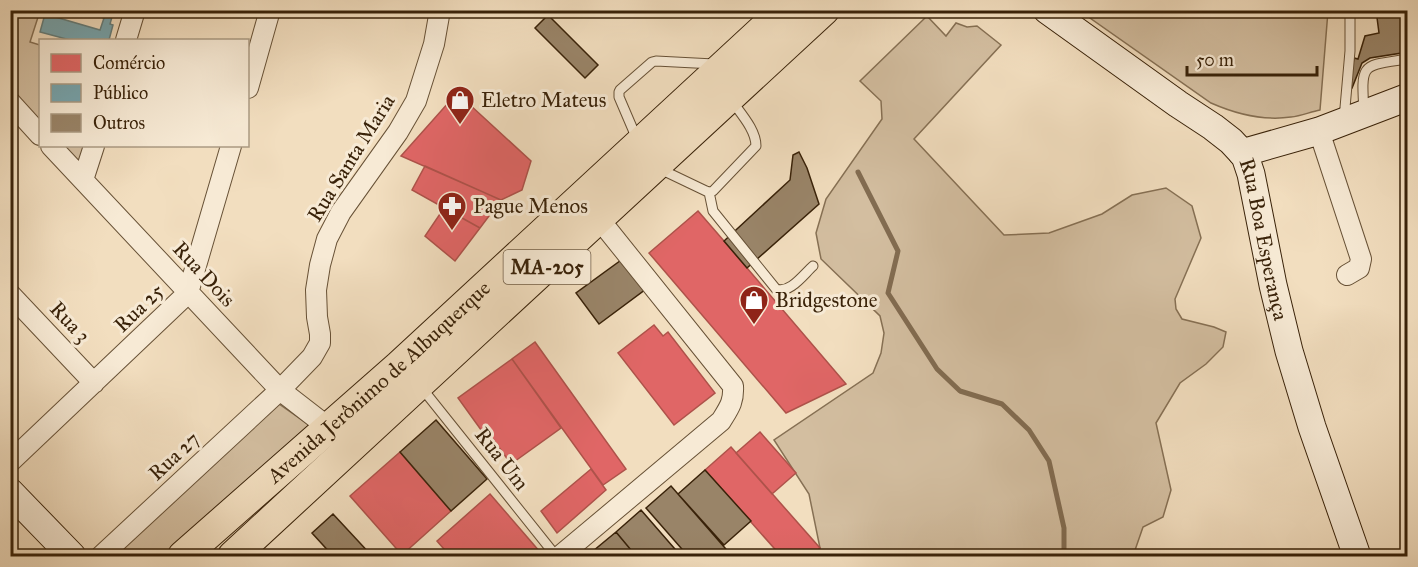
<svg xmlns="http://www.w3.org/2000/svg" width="1418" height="567" viewBox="0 0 1418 567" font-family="'IM FELL Great Primer',serif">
	<rect width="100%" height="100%" fill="#f2debf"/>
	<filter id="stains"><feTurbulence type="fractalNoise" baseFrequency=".00333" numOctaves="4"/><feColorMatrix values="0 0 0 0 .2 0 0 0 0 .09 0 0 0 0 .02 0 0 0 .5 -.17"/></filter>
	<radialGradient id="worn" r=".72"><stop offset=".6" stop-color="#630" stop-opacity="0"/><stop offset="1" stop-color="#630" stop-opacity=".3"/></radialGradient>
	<!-- green -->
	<path fill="#d3bea0" stroke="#867054" stroke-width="1.5" d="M 11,11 L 40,11 L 30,42 L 40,45 L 40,123 L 11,91 Z
		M 1080,11 L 1328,11 L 1320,110 C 1310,112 1301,116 1291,117 C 1264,121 1236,114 1211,103 Z
		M 927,16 L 946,36 L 956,23 L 967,27 L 977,26 L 1001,45 L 914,139 L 1004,235 L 1049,233 L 1102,214 L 1132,195 L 1166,188 L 1192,206 L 1201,238 L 1175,299 L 1176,309 L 1182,319 L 1214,327 L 1226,332 L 1223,347 L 1206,364 L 1180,383 L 1156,423 L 1171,490 L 1163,517 L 1143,527 L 1133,556 L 818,556 L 820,548 L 809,494 L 774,440 L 873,373 L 881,353 L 884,333 L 880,316 L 821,259 L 816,233 L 826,199 L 882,119 L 881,101 L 860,81 Z
		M 62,146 L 86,146 L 80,165 Z
		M 279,404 L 309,425 L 163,556 L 110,556 Z"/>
	<!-- shops -->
	<path fill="#e06666" stroke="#ae524a" stroke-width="1.5" d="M 457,93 L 531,161 L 522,190 L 501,200 L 401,156 Z
		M 425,166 L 501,200 L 480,228 L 412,190 Z
		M 444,208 L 480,228 L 455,261 L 425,236 Z
		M 698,211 L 724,241 L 846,384 L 786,413 L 649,253 Z
		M 654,325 L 663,336 L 668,332 L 715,393 L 674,425 L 618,353 Z
		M 535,342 L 626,469 L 603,485 L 512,359 Z
		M 512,359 L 561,428 L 511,464 L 488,432 L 484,434 L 458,398 Z
		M 760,432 L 796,473 L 772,494 L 736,453 Z
		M 731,447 L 820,548 L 810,556 L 781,556 L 705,470 Z
		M 400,452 L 451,511 L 402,555 L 350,496 Z
		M 591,469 L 606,490 L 557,533 L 541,511 Z
		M 490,494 L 540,552 L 535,556 L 450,556 L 437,541 Z"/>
	<!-- public -->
	<path fill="#76a5af" stroke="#647e7d" stroke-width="1.5" d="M 85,10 L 114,10 L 110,24 L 113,25 L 109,40 L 70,40 L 40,32 L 45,14 L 100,30 L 104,18 L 84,12 Z"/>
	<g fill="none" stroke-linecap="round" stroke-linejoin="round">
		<!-- stream -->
		<path stroke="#826c51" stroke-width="5" d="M 858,172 L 898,251 L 888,293 L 937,369 L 960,391 L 1002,404 L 1029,430 L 1049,461 L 1064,528 L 1064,556"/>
	</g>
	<!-- building -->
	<path fill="#998468" stroke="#392209" stroke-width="1.5" d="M 1376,10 L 1408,10 L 1408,52 L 1370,58 L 1362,63 L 1352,88 L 1348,89 L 1354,58 L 1358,59 L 1365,36 L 1379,33 Z
		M 548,15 L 598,65 L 585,78 L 535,28 Z
		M 799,152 L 807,168 L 819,204 L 747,268 L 724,241 L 790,180 L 793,155 Z
		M 624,258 L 646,289 L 599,324 L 576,293 Z
		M 436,420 L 487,479 L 451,511 L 400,452 Z
		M 705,470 L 751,521 L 724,545 L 678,494 Z
		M 671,486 L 732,556 L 688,556 L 646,508 Z
		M 641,510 L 681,556 L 636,556 L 616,532 Z
		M 333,514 L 372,556 L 333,556 L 312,533 Z
		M 616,532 L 636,556 L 587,556 Z"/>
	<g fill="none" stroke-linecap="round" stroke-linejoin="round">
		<!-- lane casing -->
		<g stroke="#675136" stroke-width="11">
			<path id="lane" d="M 1364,112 C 1361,62 1361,66 1408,59
				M 1344,119 L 1350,51 L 1350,10
				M 637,139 L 619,97 L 619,92 L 620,90 L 652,62 L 656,61 L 714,64
				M 660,169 L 706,191 L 709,192 L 713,191 L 756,146 C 756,130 741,114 732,101
				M 709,192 L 713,211 L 776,289 C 790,294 803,275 813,266
				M 421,387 L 556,556"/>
		</g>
		<!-- street casing -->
		<g stroke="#675136" stroke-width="22">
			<path id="street" d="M 126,40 L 135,10
				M 248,88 L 270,10
				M 10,102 L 40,135
				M 1319,131 L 1361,259 L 1359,268 L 1347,275
				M 51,146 L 280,390 L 329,428
				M 83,180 L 94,146
				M 10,294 L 94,383
				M 10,462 L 188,293 L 231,146
				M 101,556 L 280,390 L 312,357 L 320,343 L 320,334 L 317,317 L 316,290 L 320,265 L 327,239 L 341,212 L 398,132 L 416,101 L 434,44 L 440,10
				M 560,556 L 721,421 C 729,408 734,402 733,386 L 599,219"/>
		</g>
		<!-- secondary casing -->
		<g stroke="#392209" stroke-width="29">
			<g id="secondary">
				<path id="s1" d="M 1047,10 L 1178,104 L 1213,127 L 1231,141 L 1245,156 L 1251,174 L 1273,285 L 1289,351 L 1312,427 L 1357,556"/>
				<path d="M 1242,153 L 1319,131 L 1408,97"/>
				<path d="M 10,492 L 72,556"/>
			</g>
		</g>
		<!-- primary casing -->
		<g stroke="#392209" stroke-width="32">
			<g id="primary">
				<path id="s2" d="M 183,556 L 399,366 L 784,10"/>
				<path d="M 233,556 L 824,10"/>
			</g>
		</g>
		<!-- lane -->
		<use href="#lane" stroke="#f7ead5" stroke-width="9"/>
		<!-- street -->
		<use href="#street" stroke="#f7ead5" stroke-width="20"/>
		<!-- secondary -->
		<use href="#secondary" stroke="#f7ead5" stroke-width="27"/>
		<!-- primary -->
		<use href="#primary" stroke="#f2debf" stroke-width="30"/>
	</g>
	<!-- icons -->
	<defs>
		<g id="shop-pin" transform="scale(1.5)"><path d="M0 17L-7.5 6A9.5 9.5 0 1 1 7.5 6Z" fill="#8f2418" stroke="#f7ead5"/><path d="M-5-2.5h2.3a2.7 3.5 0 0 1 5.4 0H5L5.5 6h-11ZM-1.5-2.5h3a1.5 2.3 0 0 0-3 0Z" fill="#fff"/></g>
		<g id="pharmacy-pin" transform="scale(1.5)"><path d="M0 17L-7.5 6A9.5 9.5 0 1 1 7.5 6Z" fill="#8f2418" stroke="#f7ead5"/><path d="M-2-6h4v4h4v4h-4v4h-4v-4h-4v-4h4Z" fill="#fff"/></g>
	</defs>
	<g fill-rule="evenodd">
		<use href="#shop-pin" x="460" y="100"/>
		<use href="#pharmacy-pin" x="452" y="206"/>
		<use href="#shop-pin" x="754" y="300"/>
	</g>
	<g text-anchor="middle" stroke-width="6" stroke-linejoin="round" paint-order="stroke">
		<!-- shield labels -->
		<rect fill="#f7ead5" stroke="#725e46" stroke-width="1.5" x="503.5" y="250" width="87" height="34" rx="4.5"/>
		<g font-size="20" font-weight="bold" fill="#392209">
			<text x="547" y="274">MA-205</text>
		</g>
		<!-- poi labels -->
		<g font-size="21" fill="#392209" stroke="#f7ead5" text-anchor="start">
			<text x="481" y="107">Eletro Mateus</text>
			<text x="473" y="213">Pague Menos</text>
			<text x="775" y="307">Bridgestone</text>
		</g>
		<!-- street labels -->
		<g font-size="21" fill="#392209" stroke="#f7ead5">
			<text transform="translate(351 158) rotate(-58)" y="7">Rua Santa Maria</text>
			<text dy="7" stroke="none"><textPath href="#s1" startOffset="332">Rua Boa Esperança</textPath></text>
			<text transform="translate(204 274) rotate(47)" y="7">Rua Dois</text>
			<text transform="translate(139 308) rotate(-44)" y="7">Rua 25</text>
			<text transform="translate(70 322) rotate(47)" y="7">Rua 3</text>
			<text dy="7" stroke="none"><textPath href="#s2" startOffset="262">Avenida Jerônimo de Albuquerque</textPath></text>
			<text transform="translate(174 456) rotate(-43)" y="7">Rua 27</text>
			<text transform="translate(502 459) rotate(52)" y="7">Rua Um</text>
		</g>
	</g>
	<!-- margin -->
	<rect width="1418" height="567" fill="none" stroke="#f2debf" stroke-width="36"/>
	<rect x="12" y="12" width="1394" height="543" fill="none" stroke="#392209" stroke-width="3"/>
	<rect x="18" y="18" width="1382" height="531" fill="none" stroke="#392209" stroke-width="1.5"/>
	<!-- legend -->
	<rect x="39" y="39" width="210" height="108" fill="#f7ead5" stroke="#ab9a83" stroke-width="1.5"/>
	<rect x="51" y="54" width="30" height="18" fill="#e06666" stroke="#ab9a83" stroke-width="1.5"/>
	<text x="93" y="69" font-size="18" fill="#392209">Comércio</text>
	<rect x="51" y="84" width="30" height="18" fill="#76a5af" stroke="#ab9a83" stroke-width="1.5"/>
	<text x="93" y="99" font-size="18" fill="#392209">Público</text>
	<rect x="51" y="114" width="30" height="18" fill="#998468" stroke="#ab9a83" stroke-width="1.5"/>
	<text x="93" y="129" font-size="18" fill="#392209">Outros</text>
	<!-- scale -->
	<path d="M1187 66v9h130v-9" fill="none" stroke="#392209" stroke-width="3"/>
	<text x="1196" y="66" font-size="18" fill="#392209" stroke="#f7ead5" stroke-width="4.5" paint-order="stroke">50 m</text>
	<rect width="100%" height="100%" filter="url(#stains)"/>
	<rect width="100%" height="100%" fill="url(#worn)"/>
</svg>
